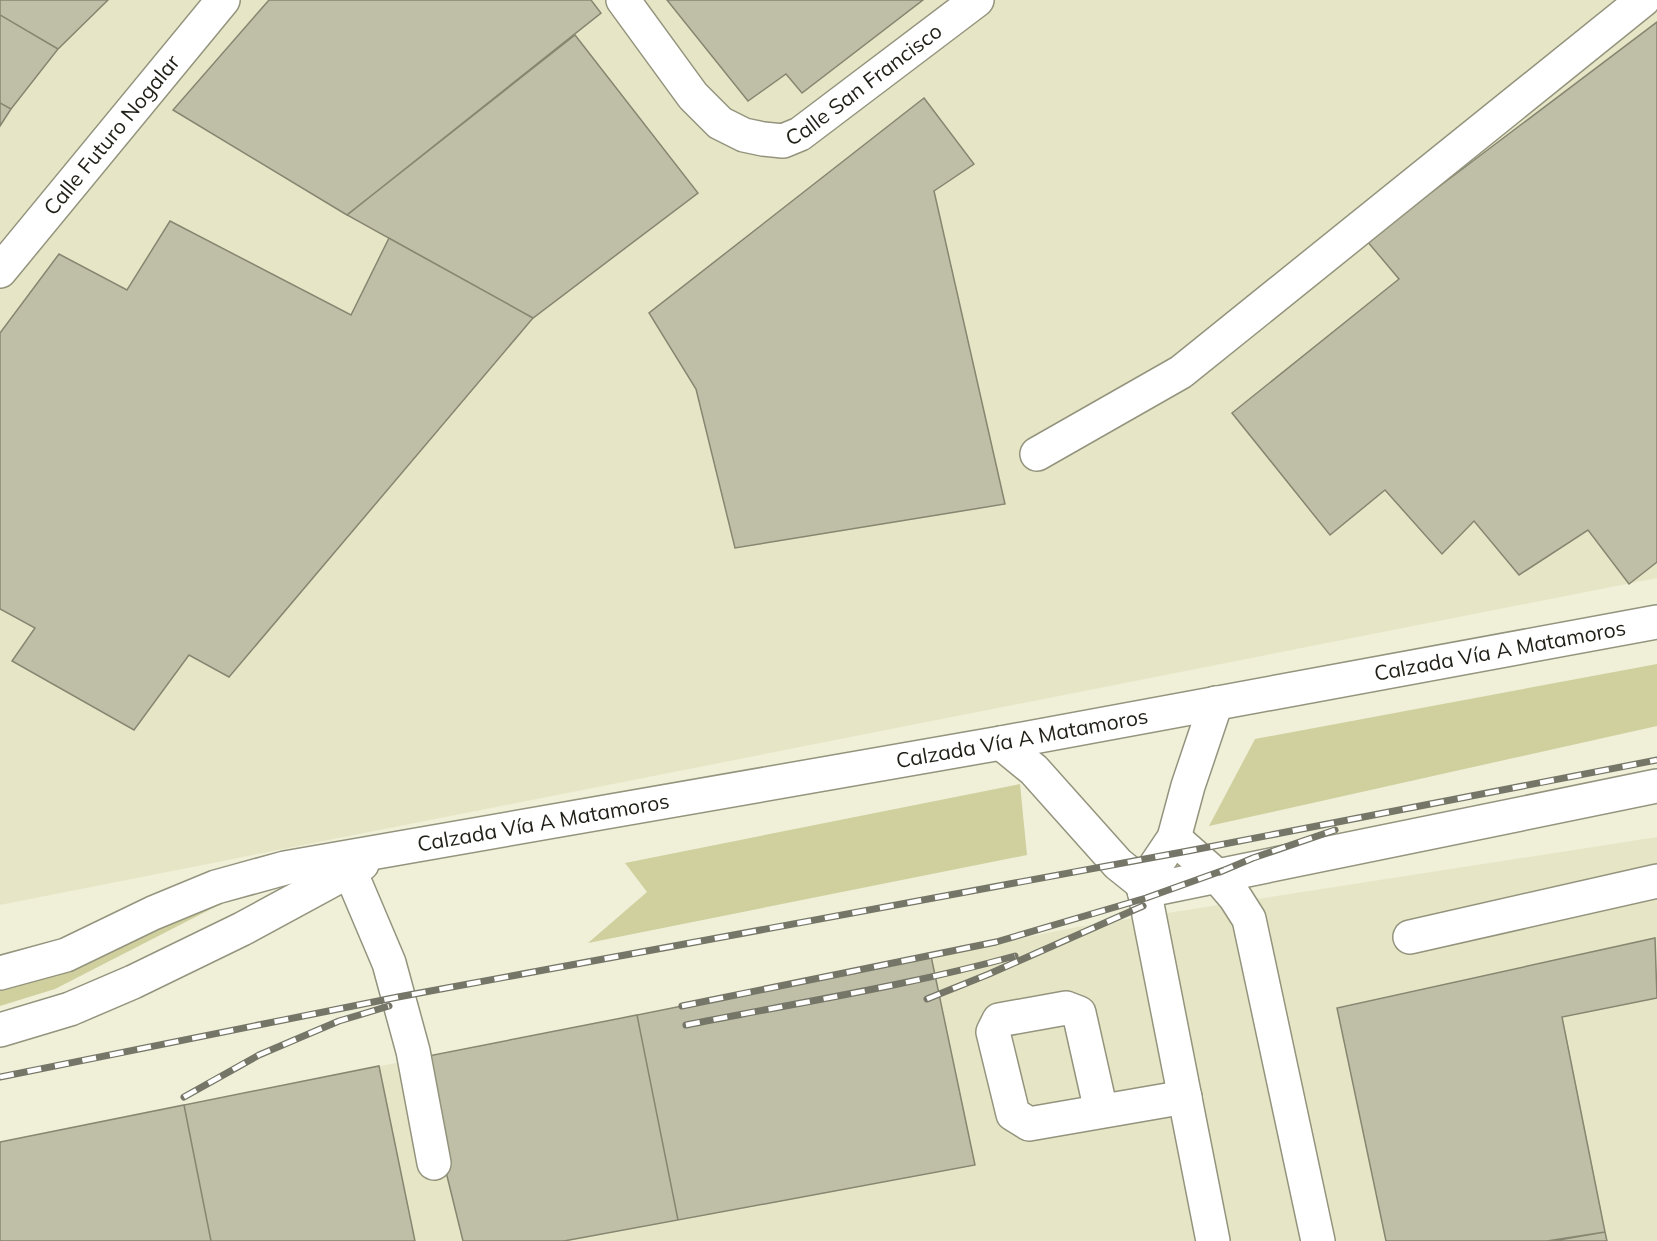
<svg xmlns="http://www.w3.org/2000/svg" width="1657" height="1241" viewBox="0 0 1657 1241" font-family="Mulish,sans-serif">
	<rect width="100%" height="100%" fill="#f0f0d9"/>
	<!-- built -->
	<path fill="#e6e6c7" d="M 0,0 L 1657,0 L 1657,578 L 0,905 Z
		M 1657,837 L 1657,1241 L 0,1241 L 0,1142 L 1077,927 Z"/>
	<!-- green -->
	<path fill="#d0d09f" d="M 1657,664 L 1657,726 L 1209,826 L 1255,739 Z
		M 1020,784 L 1027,855 L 588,943 L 647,892 L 625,863 Z
		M 252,888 L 55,989 L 0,1006 L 0,983 Z"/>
	<!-- building -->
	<path fill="#bfbfa8" stroke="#868671" stroke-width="1.5" d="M 0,0 L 108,0 L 58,49 L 0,15 Z
		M 269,0 L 591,0 L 601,13 L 347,215 L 173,110 Z
		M 667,0 L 923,0 L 802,93 L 786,74 L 748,101 Z
		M 0,15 L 58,49 L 11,109 L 0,103 Z
		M 1657,22 L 1657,562 L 1629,584 L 1588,530 L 1519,575 L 1474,521 L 1442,554 L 1385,490 L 1330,535 L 1232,413 L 1399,279 L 1367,241 Z
		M 575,35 L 698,193 L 533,318 L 347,215 Z
		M 924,98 L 974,164 L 934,191 L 1005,504 L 735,548 L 696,389 L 649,313 Z
		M 0,103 L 11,109 L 0,126 Z
		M 170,221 L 351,315 L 389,238 L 533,318 L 229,677 L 189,655 L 134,730 L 12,661 L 35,628 L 0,609 L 0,333 L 59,254 L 127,290 Z
		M 1655,938 L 1657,998 L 1562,1017 L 1605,1232 L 1547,1241 L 1386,1241 L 1337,1008 Z
		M 931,956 L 975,1165 L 678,1220 L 637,1015 Z
		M 637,1015 L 678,1220 L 564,1241 L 463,1241 L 418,1058 Z
		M 379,1066 L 415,1241 L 211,1241 L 184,1105 Z
		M 184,1105 L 211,1241 L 0,1241 L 0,1142 Z
		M 1605,1232 L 1607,1241 L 1553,1241 Z"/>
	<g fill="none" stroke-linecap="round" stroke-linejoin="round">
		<!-- minor casing -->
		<g stroke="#94947e" stroke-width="36">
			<g id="minor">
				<path id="s1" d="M 623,0 L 693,96 L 720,123 L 744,135 L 763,139 L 783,141 L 800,134 L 977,0"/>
				<path id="s2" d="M 0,271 L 223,0"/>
				<path d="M 1037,454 L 1181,372 L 1643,0"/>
				<path d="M 1001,743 L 1034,770 L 1118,864 L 1143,884"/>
				<path d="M 1174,838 L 1217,876 L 1235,897 L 1249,919 L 1318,1241"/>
				<path d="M 346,858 L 350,871 L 389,963 L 413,1051 L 434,1163"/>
				<path d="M 1144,891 L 1657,786"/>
				<path d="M 1410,937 L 1657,881"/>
				<path id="s3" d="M 0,973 L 66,955 L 153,913 L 216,887 L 285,868 L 1001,743 L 1657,622"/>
				<path d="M 0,1030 L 70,1009 L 133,982 L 242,929 L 362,864"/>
				<path d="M 1101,1111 L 1079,1013 L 1066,1008 L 999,1020 L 993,1032 L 1013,1114 L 1029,1124 L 1185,1097"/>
				<path d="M 1213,1241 L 1143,884 L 1174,838 L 1188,786 L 1216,703"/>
			</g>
		</g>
		<!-- minor -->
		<use href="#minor" stroke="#fff" stroke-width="33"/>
		<!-- rail casing -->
		<g stroke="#767668" stroke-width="7">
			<path id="rail" d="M 1220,872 L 1253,858 L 1335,830
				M 927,999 L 989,974 L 1143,906
				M 682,1006 L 996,942 L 1146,898 L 1227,869
				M 686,1025 C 796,1003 907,986 1015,956
				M 0,1077 L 398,997 L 1188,851 L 1657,760
				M 184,1097 L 259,1055 L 339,1021 L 389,1006"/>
		</g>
		<!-- rail -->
		<use href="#rail" stroke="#fff" stroke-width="4.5" stroke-dasharray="14" stroke-linecap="butt"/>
	</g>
	<g text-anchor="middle" stroke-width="4.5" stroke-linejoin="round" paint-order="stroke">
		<!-- street labels -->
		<g font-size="21" fill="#201f17" stroke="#fff">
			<text dy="7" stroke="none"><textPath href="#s1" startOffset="322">Calle San Francisco</textPath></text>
			<text dy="7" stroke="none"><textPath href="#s2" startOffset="176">Calle Futuro Nogalar</textPath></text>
			<text dy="7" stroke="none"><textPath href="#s3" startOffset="1539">Calzada Vía A Matamoros</textPath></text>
			<text dy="7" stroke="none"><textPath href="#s3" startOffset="1053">Calzada Vía A Matamoros</textPath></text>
			<text dy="7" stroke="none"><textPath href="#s3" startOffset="567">Calzada Vía A Matamoros</textPath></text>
		</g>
	</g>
</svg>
